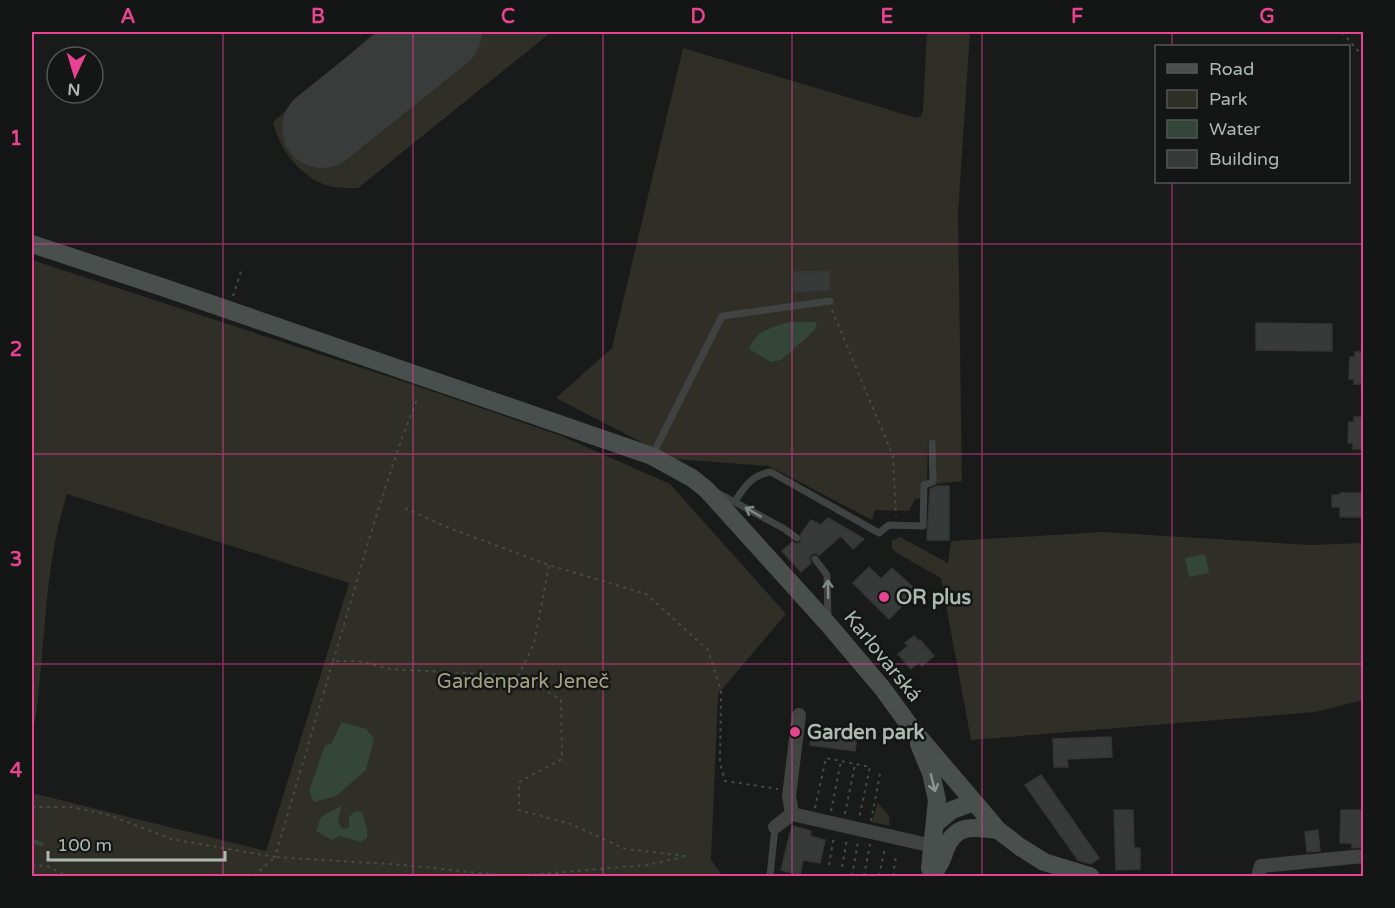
<svg xmlns="http://www.w3.org/2000/svg" width="1395" height="908" viewBox="0 0 1395 908" font-family="'Varela Round',sans-serif">
	<rect width="100%" height="100%" fill="#191b1a"/>
	<!-- green -->
	<path fill="#2f2f27" d="M 375,32 L 569,32 L 550,33 L 358,188 C 350,188 342,188 334,187 C 304,182 279,150 273,122 Z
		M 927,32 L 970,32 L 958,214 L 962,481 L 936,484 L 934,441 L 928,441 L 927,482 L 922,498 L 915,499 L 909,511 L 875,510 L 872,520 L 769,466 L 674,459 L 556,398 L 612,348 L 683,48 L 917,118 L 921,116 L 923,110 Z
		M 32,260 L 411,384 L 559,435 L 670,484 L 786,614 L 718,694 L 711,860 L 723,876 L 32,876 L 32,793 L 266,851 L 349,583 L 67,494 C 42,571 46,661 32,741 Z
		M 1102,532 L 1312,545 L 1363,543 L 1363,700 L 1315,712 L 971,740 L 941,578 L 897,553 L 892,548 L 892,541 L 900,537 L 948,563 L 951,541 Z
		M 878,803 L 889,816 L 890,826 L 872,822 Z"/>
	<!-- water -->
	<path fill="#34453a" d="M 789,322 L 817,322 L 815,330 L 781,360 L 771,362 L 749,349 C 757,330 770,328 789,322 Z
		M 1205,554 L 1209,573 L 1189,577 L 1185,558 Z
		M 342,722 L 366,729 L 374,738 L 366,770 L 336,796 L 314,802 L 309,791 L 325,745 L 331,744 Z
		M 341,806 L 338,820 L 341,827 L 346,829 L 349,827 L 349,817 L 354,812 L 362,812 L 367,828 L 367,838 L 361,842 L 340,836 L 332,840 L 316,831 L 321,817 Z"/>
	<g fill="none" stroke-linecap="round" stroke-linejoin="round">
		<!-- stream -->
		<path stroke="#34453a" stroke-width="4" d="M 32,841 L 42,844"/>
		<!-- runway -->
		<path stroke="#383c3b" stroke-width="80" d="M 322,128 L 442,32"/>
	</g>
	<!-- building -->
	<path fill="#363a39" stroke="#333636" stroke-width="1.5" d="M 829,271 L 830,290 L 794,292 L 793,272 Z
		M 1256,323 L 1332,324 L 1332,351 L 1256,350 Z
		M 1355,352 L 1364,352 L 1364,384 L 1354,384 L 1354,379 L 1349,379 L 1350,357 L 1355,357 Z
		M 1354,417 L 1364,417 L 1364,449 L 1353,449 L 1353,443 L 1348,443 L 1349,422 L 1354,422 Z
		M 937,486 L 949,486 L 949,540 L 927,540 L 930,489 Z
		M 1340,493 L 1364,493 L 1364,517 L 1340,517 L 1340,507 L 1332,507 L 1332,495 L 1340,495 Z
		M 828,518 L 864,539 L 853,549 L 841,536 L 819,555 L 815,553 L 811,555 L 809,559 L 811,563 L 801,572 L 782,551 L 793,542 L 797,544 L 801,542 L 801,534 L 811,520 L 821,525 Z
		M 869,567 L 881,579 L 892,568 L 917,591 L 889,619 L 853,583 Z
		M 914,636 L 918,641 L 920,640 L 934,656 L 922,666 L 919,662 L 911,669 L 898,654 L 908,646 L 905,643 Z
		M 812,729 L 857,734 L 855,751 L 810,745 Z
		M 1111,737 L 1112,757 L 1067,759 L 1068,767 L 1054,767 L 1053,739 Z
		M 1041,775 L 1099,858 L 1091,864 L 1078,860 L 1025,785 Z
		M 1114,810 L 1133,810 L 1134,848 L 1140,848 L 1140,869 L 1116,870 Z
		M 1341,810 L 1364,810 L 1364,847 L 1352,848 L 1352,843 L 1340,843 Z
		M 792,826 L 811,831 L 810,836 L 825,840 L 820,863 L 803,860 L 800,875 L 781,870 Z
		M 1318,830 L 1320,851 L 1307,852 L 1305,832 Z"/>
	<g fill="none" stroke-linecap="round" stroke-linejoin="round">
		<!-- path -->
		<path stroke="#444b48" stroke-width="2" stroke-dasharray="3 4.5" stroke-linecap="butt" d="M 1342,32 L 1364,58
			M 233,296 L 241,271
			M 832,310 L 893,456 L 896,516
			M 405,508 L 449,528 L 549,565 L 646,594 L 708,650 L 721,691 L 720,763 L 725,781 L 778,789
			M 333,661 C 360,573 383,483 418,397
			M 518,676 L 534,644 L 549,565
			M 32,807 L 72,807 L 109,815 L 171,839 L 275,857 L 333,661 L 359,661 L 390,669 L 522,676 L 561,700 L 562,759 L 519,782 L 519,810 L 571,824 L 625,849 L 686,856
			M 815,808 L 826,758 L 870,767 L 859,818
			M 831,811 L 841,761
			M 845,814 L 855,764
			M 871,821 L 880,774
			M 32,865 L 47,866 L 67,876
			M 829,865 L 834,836
			M 842,867 L 847,839
			M 254,876 L 275,857 L 405,865 L 507,876
			M 518,876 L 647,865 L 683,857
			M 852,876 L 858,842
			M 864,876 L 870,844
			M 879,876 L 885,847
			M 893,876 L 896,856"/>
		<!-- service -->
		<path stroke="#3f4443" stroke-width="7" d="M 652,456 L 722,316 L 830,301
			M 716,492 L 783,528 L 797,538
			M 735,501 C 745,486 752,475 771,472 L 879,533 L 889,525 L 923,526 L 924,485 L 933,482 L 932,443
			M 815,559 L 827,575 L 828,618
			M 770,876 L 775,827"/>
		<!-- minor -->
		<path stroke="#3f4443" stroke-width="14" d="M 792,814 L 789,796 L 799,715
			M 775,827 L 792,814 L 933,846
			M 1258,876 L 1261,866 L 1364,856"/>
		<!-- secondary -->
		<path stroke="#484f4d" stroke-width="18" d="M 32,244 L 165,288 L 652,456 L 692,478 L 707,490 L 828,624 L 883,689 L 912,729 L 998,830 L 1020,847 L 1044,862 L 1090,876
			M 919,744 L 931,773 L 937,800 L 930,868 L 932,874
			M 935,824 L 952,810 L 974,802
			M 933,873 C 940,866 943,857 946,848 C 956,823 975,827 998,830"/>
	</g>
	<!-- one-way arrows -->
	<defs><path id="oneway-shaft" d="M-6 0H5M1.5-3L5.5 0L1.5 3" fill="none" stroke-width="1.6" stroke-linecap="round" stroke-linejoin="round" transform="scale(1.5)"/></defs>
	<g stroke="#808a86">
		<use href="#oneway-shaft" transform="translate(753 512) rotate(-150)"/>
		<use href="#oneway-shaft" transform="translate(828 589) rotate(-91)"/>
	</g>
	<use stroke="#89948f" href="#oneway-shaft" transform="translate(933 783) rotate(76)"/>
	<!-- grid -->
	<path fill="none" stroke="#e84390" stroke-width="1.5" stroke-opacity="0.55" d="M 223,32 L 223,876M 413,32 L 413,876M 603,32 L 603,876M 792,32 L 792,876M 982,32 L 982,876M 1172,32 L 1172,46M 1172,182 L 1172,876M 32,244 L 1364,244M 32,454 L 1364,454M 32,664 L 1364,664"/>
	<!-- markers -->
	<g fill="#e84390" stroke="#141615" stroke-width="2">
		<circle cx="884" cy="597" r="6"/>
		<circle cx="795" cy="732" r="6"/>
	</g>
	<g text-anchor="middle" stroke-width="5" stroke-linejoin="round" paint-order="stroke">
		<!-- poi labels -->
		<g font-size="20" font-weight="bold" fill="#acb9b3" stroke="#141615" text-anchor="start">
			<text x="896" y="604">OR plus</text>
			<text x="807" y="739">Garden park</text>
		</g>
		<!-- street labels -->
		<g font-size="20" fill="#acb9b3" stroke="#141615">
			<text transform="translate(883 656) rotate(51)" y="7">Karlovarská</text>
		</g>
		<!-- park labels -->
		<g font-size="20" fill="#a3a184" stroke="#141615">
			<text x="523" y="688">Gardenpark Jeneč</text>
		</g>
	</g>
	<!-- border -->
	<rect width="1395" height="908" fill="none" stroke="#141615" stroke-width="66"/>
	<!-- legend -->
	<rect x="1155" y="45" width="195" height="138" fill="#141615" stroke="#515754" stroke-width="1.5"/>
	<rect x="1167" y="64" width="30" height="9" fill="#484f4d" stroke="#515754" stroke-width="1.5"/>
	<text x="1209" y="75" font-size="18" fill="#acb9b3">Road</text>
	<rect x="1167" y="90" width="30" height="18" fill="#2f2f27" stroke="#515754" stroke-width="1.5"/>
	<text x="1209" y="105" font-size="18" fill="#acb9b3">Park</text>
	<rect x="1167" y="120" width="30" height="18" fill="#34453a" stroke="#515754" stroke-width="1.5"/>
	<text x="1209" y="135" font-size="18" fill="#acb9b3">Water</text>
	<rect x="1167" y="150" width="30" height="18" fill="#363a39" stroke="#515754" stroke-width="1.5"/>
	<text x="1209" y="165" font-size="18" fill="#acb9b3">Building</text>
	<!-- north arrow -->
	<g transform="translate(75 75) rotate(184)"><circle r="28" fill="#141615" stroke="#515754" stroke-width="1.5"/>
	<path d="M0-4.5L10 22L0 15L-10 22Z" fill="#e84390"/>
	<text y="-9" font-size="16" font-weight="bold" text-anchor="middle" fill="#acb9b3">N</text>
	</g>
	<!-- scale -->
	<path d="M48 851v9h177v-9" fill="none" stroke="#acb9b3" stroke-width="3"/>
	<text x="57" y="851" font-size="18" fill="#acb9b3" stroke="#141615" stroke-width="4.5" paint-order="stroke">100 m</text>
	<rect x="33" y="33" width="1329" height="842" fill="none" stroke="#e84390" stroke-width="2"/>
	<g font-size="20" text-anchor="middle" font-weight="bold" fill="#e84390">
		<text x="128" y="23">A</text>
		<text x="318" y="23">B</text>
		<text x="508" y="23">C</text>
		<text x="698" y="23">D</text>
		<text x="887" y="23">E</text>
		<text x="1077" y="23">F</text>
		<text x="1267" y="23">G</text>
		<text x="16" y="145">1</text>
		<text x="16" y="356">2</text>
		<text x="16" y="566">3</text>
		<text x="16" y="777">4</text>
	</g>
</svg>
